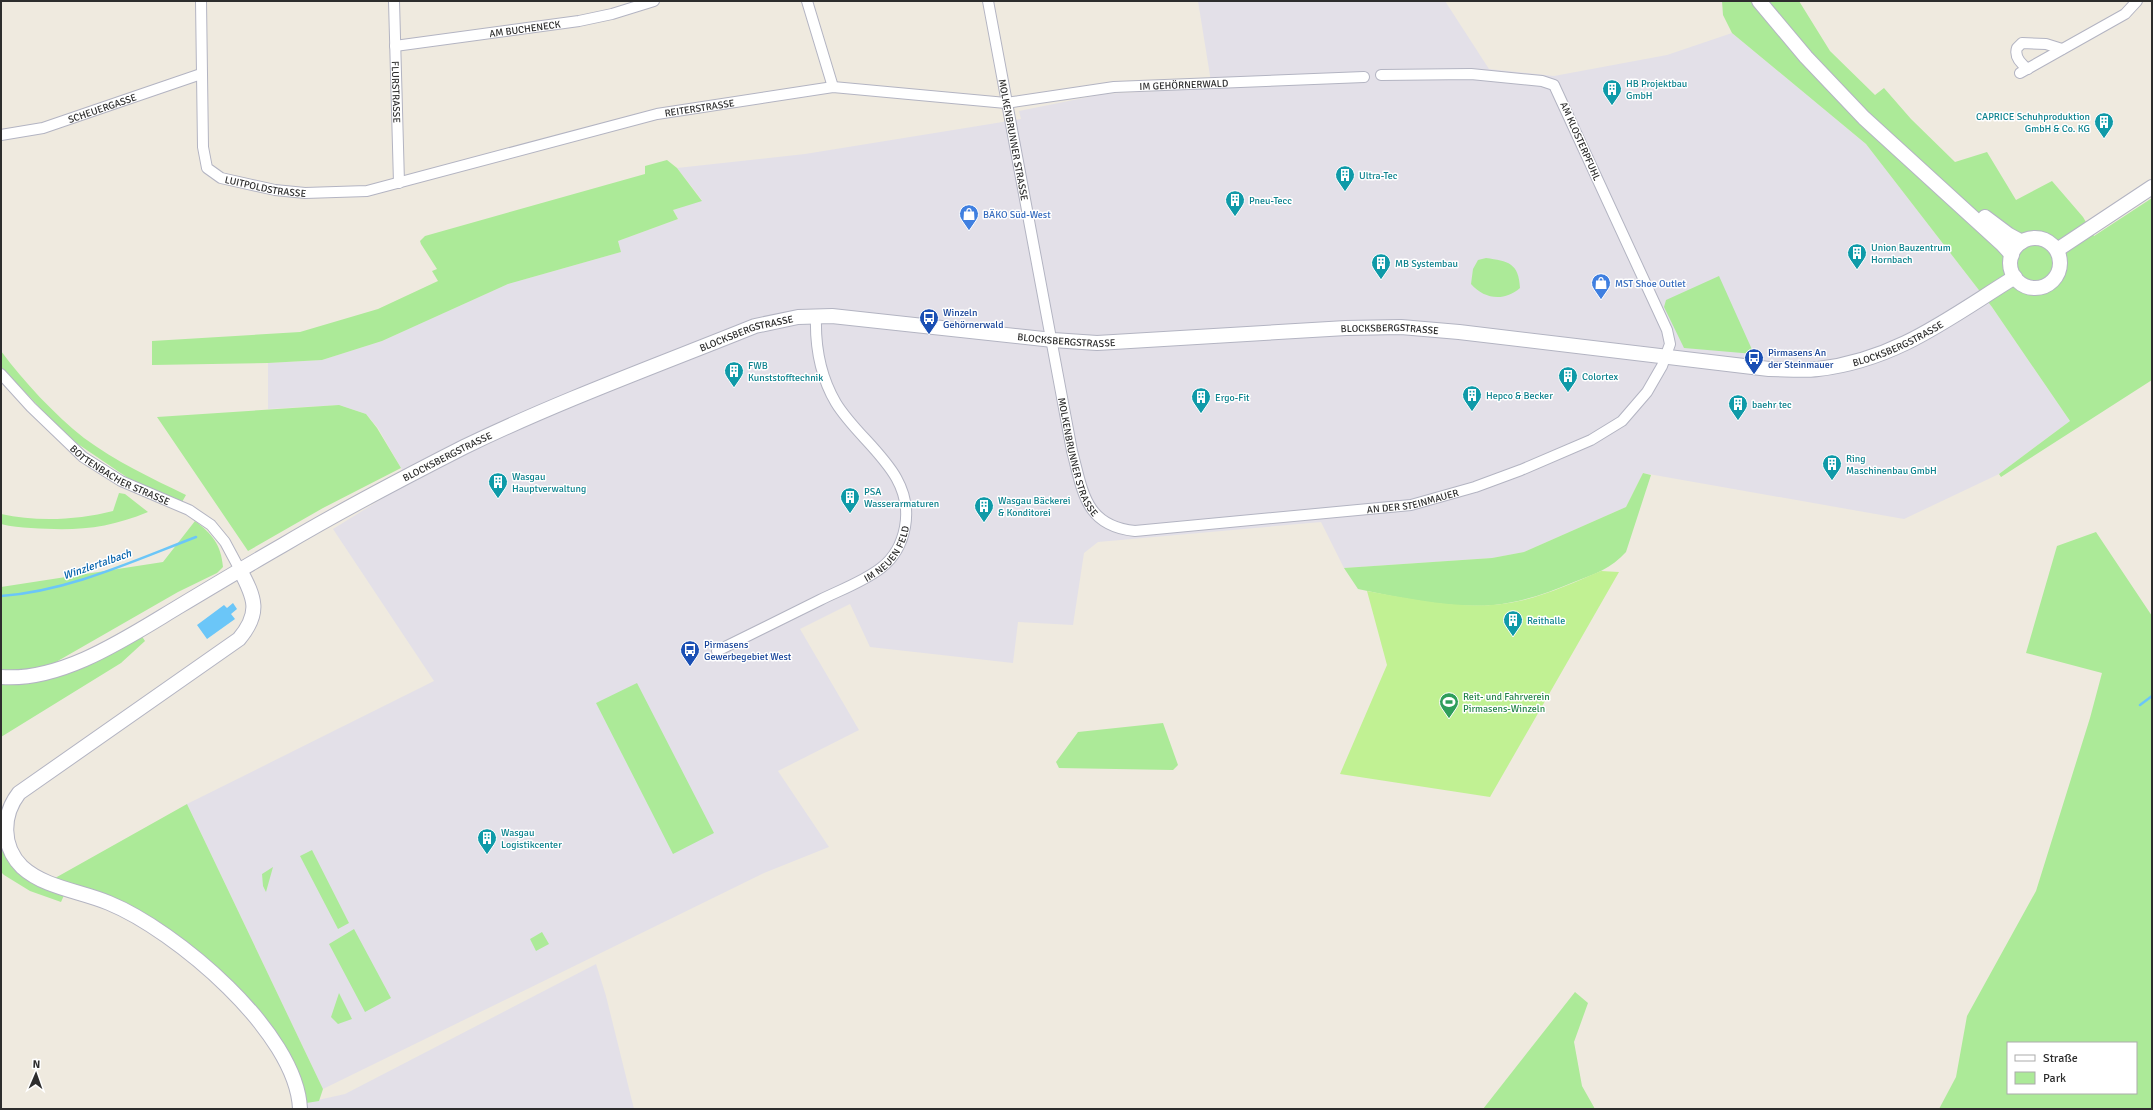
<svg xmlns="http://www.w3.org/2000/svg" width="2153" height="1110" viewBox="0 0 2153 1110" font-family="Signika,sans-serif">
	<rect width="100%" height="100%" fill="#efeadf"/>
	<!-- industrial -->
	<path fill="#e3e0e8" d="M 1198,1 L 1445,1 L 1489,69 L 1554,76 L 1667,55 L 1732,33 L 1866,144 L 1992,307 L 2070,421 L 1999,474 L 1904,519 L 1643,473 L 1626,507 L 1524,552 L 1492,558 L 1344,568 L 1321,522 L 1098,542 L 1084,553 L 1073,625 L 1018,622 L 1013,663 L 870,647 L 850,604 L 800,629 L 859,730 L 778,771 L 829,847 L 764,873 L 323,1089 L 187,804 L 434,681 L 333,529 L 409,482 L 378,428 L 366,414 L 339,405 L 268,409 L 268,363 L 322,360 L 382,341 L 508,284 L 621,252 L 618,241 L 678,219 L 673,210 L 702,200 L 677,168 L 805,154 L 1021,119 L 1019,111 L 1103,94 L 1212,88 Z
		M 596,964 L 606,996 L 634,1109 L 300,1109 L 300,1104 L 345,1094 Z"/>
	<!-- green -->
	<path fill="#acea98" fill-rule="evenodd" d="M 1722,1 L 1799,1 L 1830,51 L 1875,95 L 1884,88 L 1911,119 L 1955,162 L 1987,152 L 2016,200 L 2052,181 L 2083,217 L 2094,236 L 2152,198 L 2152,380 L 2001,477 L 1999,474 L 2070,421 L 1992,307 L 1866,144 L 1732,33 L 1723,15 Z
		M 667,160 L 677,168 L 702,201 L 673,210 L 678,219 L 618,241 L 621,252 L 508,284 L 382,341 L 322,360 L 268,363 L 152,365 L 152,341 L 300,332 L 378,309 L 438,281 L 432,271 L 437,269 L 421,244 L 420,241 L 425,236 L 645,174 L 645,166 Z
		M 1486,258 C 1508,261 1519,263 1520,288 C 1504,302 1484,299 1471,284 L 1473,269 L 1478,260 Z
		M 1719,276 L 1754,354 L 1684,348 L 1664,307 L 1666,300 Z
		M 1,351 C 24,382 54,414 84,438 C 115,461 151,478 186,495 L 182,502 L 128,478 L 69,438 L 1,367 Z
		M 339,405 L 366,414 L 377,428 L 401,468 L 323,508 L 248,551 L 157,417 Z
		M 1643,473 L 1651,475 L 1626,552 C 1612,568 1593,575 1574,582 C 1548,593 1522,602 1494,605 C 1449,609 1402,598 1358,589 L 1344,568 L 1492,558 L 1524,552 L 1626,507 Z
		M 119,493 L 125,494 L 148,512 C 107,529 76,531 31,528 C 21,527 11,527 1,524 L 1,514 C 37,522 78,520 113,511 Z
		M 195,521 C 212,534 221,544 223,567 L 217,573 L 178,592 L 56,662 L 141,635 L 145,641 L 121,663 L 1,737 L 1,587 L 163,562 Z
		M 2096,532 L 2152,616 L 2152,1109 L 1939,1109 L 1956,1077 L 1967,1016 L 2036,891 L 2090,718 L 2102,673 L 2026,653 L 2057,546 ZM 2008,1043 L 2136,1043 L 2136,1093 L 2008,1093 Z
		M 637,683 L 714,833 L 673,854 L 596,703 Z
		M 1163,723 L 1178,765 L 1173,770 L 1059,768 L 1056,762 L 1078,732 Z
		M 187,804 L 323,1089 L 319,1101 L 300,1104 L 269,1032 L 168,938 L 48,882 Z
		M 1,837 L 9,861 L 65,893 L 61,902 L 30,891 L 4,875 L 1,872 Z
		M 312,850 L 349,923 L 338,929 L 300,856 Z
		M 273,867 L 266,892 L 263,886 L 262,874 Z
		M 354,929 L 391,998 L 365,1012 L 329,944 Z
		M 542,932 L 549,944 L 536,951 L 530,939 Z
		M 1575,992 L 1588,1003 L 1574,1042 L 1582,1086 L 1595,1109 L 1483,1109 Z
		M 339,993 L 352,1019 L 338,1024 L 331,1017 Z"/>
	<!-- pitch -->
	<path fill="#c1f193" d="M 1601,571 L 1619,572 L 1490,797 L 1340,774 L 1387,665 L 1367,591 C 1419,600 1471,613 1524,600 C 1551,593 1575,582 1601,571 Z"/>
	<!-- water -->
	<path fill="#6bc6f8" d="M 233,603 L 237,609 L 231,614 L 235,619 L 207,639 L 197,625 L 224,605 L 227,608 Z"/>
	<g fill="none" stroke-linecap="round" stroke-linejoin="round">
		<!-- stream -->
		<path stroke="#6bc6f8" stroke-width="2.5" d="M 1,596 C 69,591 133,561 196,537
			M 2140,705 L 2152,696"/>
		<!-- street casing -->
		<g stroke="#b3b4c2" stroke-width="12">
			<g id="street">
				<path id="s1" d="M 201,1 L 203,147 L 207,168 L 221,178 L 275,190 L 305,193 L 367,191 L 657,114 L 833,87 L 1006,103 L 1114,87 L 1364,77"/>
				<path id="s2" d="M 394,1 L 399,183"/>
				<path d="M 807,1 L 833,87"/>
				<path id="s3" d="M 988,1 L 1072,451 C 1083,492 1085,526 1135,531 L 1411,505 L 1475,487 L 1521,470 L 1591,440 L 1622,421 L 1647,392 L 1662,366 L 1670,344 L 1667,330 L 1554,85 L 1542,81 L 1471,74 L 1381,75"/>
				<path id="s4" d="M 395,46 L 579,21 L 612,14 L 654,1"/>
				<path d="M 2028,69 C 2021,64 2014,57 2017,48 L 2022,43 L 2046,44 L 2062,49"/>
				<path d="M 2020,73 L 2125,14 L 2137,1"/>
				<path id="s5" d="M 1,135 L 43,128 L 201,74"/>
				<path id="s6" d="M 1,374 L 31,407 L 83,457 L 121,481 L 189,510 L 211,525 L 225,542 L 240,570"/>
				<path id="s7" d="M 717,651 C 751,634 785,617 820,600 C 840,590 863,582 881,568 C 894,558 902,543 905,527 C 915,472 861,444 836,403 C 820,376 815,347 816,316"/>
			</g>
		</g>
		<!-- secondary casing -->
		<g stroke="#b3b4c2" stroke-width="16">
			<g id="secondary">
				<path d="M 1759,1 L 1806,57 L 1864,118 L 2002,244 L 2012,255"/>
				<path d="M 1985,217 L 2009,235 L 2022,242"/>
				<circle cx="2035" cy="263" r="25"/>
				<path d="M 2057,250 L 2152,187"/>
				<path d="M 240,570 C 255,598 261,613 239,639 L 19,793 C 2,815 1,846 22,867 C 45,888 81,891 109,903 C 175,930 297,1032 300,1109"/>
				<path id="s8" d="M 1,677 C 62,682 128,637 178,607 C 213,586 248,565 283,545 C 342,510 403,478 464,447 C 559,401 658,365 755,326 L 798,317 L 832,316 L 1053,340 L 1097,343 L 1346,328 L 1401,327 L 1459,332 L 1769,369 C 1785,369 1802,371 1818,369 C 1897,360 1950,317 2015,277"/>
			</g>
		</g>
		<!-- street -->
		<use href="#street" stroke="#fff" stroke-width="10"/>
		<!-- secondary -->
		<use href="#secondary" stroke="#fff" stroke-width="14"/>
	</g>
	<!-- icons -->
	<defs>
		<g id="building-pin" transform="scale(1)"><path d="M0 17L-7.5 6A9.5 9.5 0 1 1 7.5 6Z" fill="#0f9aa8" stroke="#fff"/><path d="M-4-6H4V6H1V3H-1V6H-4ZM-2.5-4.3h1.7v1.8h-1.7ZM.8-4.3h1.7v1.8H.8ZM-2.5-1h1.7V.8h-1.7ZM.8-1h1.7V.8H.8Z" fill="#fff"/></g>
		<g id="shop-pin" transform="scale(1)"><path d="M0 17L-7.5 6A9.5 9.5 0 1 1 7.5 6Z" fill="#3f7fe0" stroke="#fff"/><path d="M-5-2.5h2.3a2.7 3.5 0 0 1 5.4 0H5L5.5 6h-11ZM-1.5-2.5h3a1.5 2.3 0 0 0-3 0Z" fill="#fff"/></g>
		<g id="bus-pin" transform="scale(1)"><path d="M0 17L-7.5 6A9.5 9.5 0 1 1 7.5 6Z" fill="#1a4fb4" stroke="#fff"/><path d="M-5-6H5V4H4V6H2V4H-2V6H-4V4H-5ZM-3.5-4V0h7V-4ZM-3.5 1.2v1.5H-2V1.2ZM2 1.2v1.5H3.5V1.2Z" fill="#fff"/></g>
		<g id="stadium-pin" transform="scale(1)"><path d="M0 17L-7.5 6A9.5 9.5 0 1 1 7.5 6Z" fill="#2e9e5b" stroke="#fff"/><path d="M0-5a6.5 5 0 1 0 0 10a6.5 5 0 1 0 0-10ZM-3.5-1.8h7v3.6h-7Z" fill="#fff"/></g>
	</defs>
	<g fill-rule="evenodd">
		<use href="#building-pin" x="1612" y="89"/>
		<use href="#building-pin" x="2104" y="122"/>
		<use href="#building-pin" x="1345" y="175"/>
		<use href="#building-pin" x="1235" y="200"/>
		<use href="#shop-pin" x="969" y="214"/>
		<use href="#building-pin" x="1857" y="253"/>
		<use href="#building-pin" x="1381" y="263"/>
		<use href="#shop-pin" x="1601" y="283"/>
		<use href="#bus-pin" x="929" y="318"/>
		<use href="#bus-pin" x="1754" y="358"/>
		<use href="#building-pin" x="734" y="371"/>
		<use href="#building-pin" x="1568" y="376"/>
		<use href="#building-pin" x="1472" y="395"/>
		<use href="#building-pin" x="1201" y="397"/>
		<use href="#building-pin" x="1738" y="404"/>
		<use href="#building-pin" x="1832" y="464"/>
		<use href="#building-pin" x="498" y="482"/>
		<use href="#building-pin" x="850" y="497"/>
		<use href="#building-pin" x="984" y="506"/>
		<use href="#building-pin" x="1513" y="620"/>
		<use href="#bus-pin" x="690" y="650"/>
		<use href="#stadium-pin" x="1449" y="702"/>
		<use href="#building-pin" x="487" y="838"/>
	</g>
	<g text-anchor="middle" stroke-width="3" stroke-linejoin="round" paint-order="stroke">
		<!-- street labels -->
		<g font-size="10" fill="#2d2d2d" stroke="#fff">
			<text dy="4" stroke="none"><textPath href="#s4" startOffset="131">AM BUCHENECK</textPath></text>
			<text dy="4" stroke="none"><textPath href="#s1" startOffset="1163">IM GEHÖRNERWALD</textPath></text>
			<text dy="4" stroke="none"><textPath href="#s2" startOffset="91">FLURSTRASSE</textPath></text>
			<text dy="4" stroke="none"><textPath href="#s1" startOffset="675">REITERSTRASSE</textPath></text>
			<text dy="4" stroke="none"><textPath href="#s5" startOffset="105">SCHEUERGASSE</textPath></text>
			<text dy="4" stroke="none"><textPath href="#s3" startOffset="141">MOLKENBRUNNER STRASSE</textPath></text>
			<text transform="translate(1581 141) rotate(66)" y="4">AM KLOSTERPFUHL</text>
			<text dy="4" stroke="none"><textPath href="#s1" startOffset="230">LUITPOLDSTRASSE</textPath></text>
			<text dy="4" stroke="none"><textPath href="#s8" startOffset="1474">BLOCKSBERGSTRASSE</textPath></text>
			<text dy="4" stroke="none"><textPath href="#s8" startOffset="826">BLOCKSBERGSTRASSE</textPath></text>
			<text dy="4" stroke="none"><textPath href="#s8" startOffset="1150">BLOCKSBERGSTRASSE</textPath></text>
			<text dy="4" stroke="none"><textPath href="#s8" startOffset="1989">BLOCKSBERGSTRASSE</textPath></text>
			<text dy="4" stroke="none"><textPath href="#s3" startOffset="465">MOLKENBRUNNER STRASSE</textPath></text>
			<text dy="4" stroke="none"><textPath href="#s8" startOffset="502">BLOCKSBERGSTRASSE</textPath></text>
			<text dy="4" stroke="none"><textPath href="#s6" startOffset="158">BOTTENBACHER STRASSE</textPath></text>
			<text dy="4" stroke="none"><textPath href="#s3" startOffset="849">AN DER STEINMAUER</textPath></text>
			<text dy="4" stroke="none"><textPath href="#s7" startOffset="199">IM NEUEN FELD</textPath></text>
		</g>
		<!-- culture labels -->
		<g font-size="10" fill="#0d838f" stroke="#fff" text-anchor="start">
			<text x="1626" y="87">HB Projektbau<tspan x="1626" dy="12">GmbH</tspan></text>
			<text x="2090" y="120" text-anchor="end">CAPRICE Schuhproduktion<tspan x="2090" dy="12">GmbH &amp; Co. KG</tspan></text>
			<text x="1359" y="179">Ultra-Tec</text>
			<text x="1249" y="204">Pneu-Tecc</text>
			<text x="1871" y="251">Union Bauzentrum<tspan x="1871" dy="12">Hornbach</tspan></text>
			<text x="1395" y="267">MB Systembau</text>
			<text x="748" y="369">FWB<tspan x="748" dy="12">Kunststofftechnik</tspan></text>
			<text x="1582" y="380">Colortex</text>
			<text x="1486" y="399">Hepco &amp; Becker</text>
			<text x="1215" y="401">Ergo-Fit</text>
			<text x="1752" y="408">baehr tec</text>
			<text x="1846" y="462">Ring<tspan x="1846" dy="12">Maschinenbau GmbH</tspan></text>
			<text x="512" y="480">Wasgau<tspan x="512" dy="12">Hauptverwaltung</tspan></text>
			<text x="864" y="495">PSA<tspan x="864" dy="12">Wasserarmaturen</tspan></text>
			<text x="998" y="504">Wasgau Bäckerei<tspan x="998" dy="12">&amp; Konditorei</tspan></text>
			<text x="1527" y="624">Reithalle</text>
			<text x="501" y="836">Wasgau<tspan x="501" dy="12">Logistikcenter</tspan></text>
		</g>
		<!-- shop labels -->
		<g font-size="10" fill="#366cbe" stroke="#fff" text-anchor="start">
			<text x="983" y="218">BÄKO Süd-West</text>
			<text x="1615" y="287">MST Shoe Outlet</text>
		</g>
		<!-- transit labels -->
		<g font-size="10" fill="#164399" stroke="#fff" text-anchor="start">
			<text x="943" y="316">Winzeln<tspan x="943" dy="12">Gehörnerwald</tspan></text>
			<text x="1768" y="356">Pirmasens An<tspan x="1768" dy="12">der Steinmauer</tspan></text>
			<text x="704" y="648">Pirmasens<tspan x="704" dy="12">Gewerbegebiet West</tspan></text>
		</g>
		<!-- leisure labels -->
		<g font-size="10" fill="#27864d" stroke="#fff" text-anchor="start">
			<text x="1463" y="700">Reit- und Fahrverein<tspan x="1463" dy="12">Pirmasens-Winzeln</tspan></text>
		</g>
		<!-- water labels -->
		<g font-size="11" font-style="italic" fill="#0362ac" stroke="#fff">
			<text transform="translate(97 564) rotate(-19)" y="4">Winzlertalbach</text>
		</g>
	</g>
	<!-- border -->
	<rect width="2153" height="1110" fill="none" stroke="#2d2d2d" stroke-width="4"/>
	<!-- legend -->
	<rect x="2007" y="1042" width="130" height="52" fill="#ffffff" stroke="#ababab"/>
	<rect x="2015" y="1055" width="20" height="6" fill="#ffffff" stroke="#ababab"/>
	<text x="2043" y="1062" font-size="12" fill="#2d2d2d">Straße</text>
	<rect x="2015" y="1072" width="20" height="12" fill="#acea98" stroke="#ababab"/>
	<text x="2043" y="1082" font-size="12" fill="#2d2d2d">Park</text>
	<!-- north arrow -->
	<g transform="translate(36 1074) rotate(2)" stroke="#ffffff" stroke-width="3" paint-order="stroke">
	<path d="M0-3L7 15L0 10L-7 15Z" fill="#2d2d2d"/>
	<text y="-6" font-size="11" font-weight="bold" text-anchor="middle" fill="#2d2d2d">N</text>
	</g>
</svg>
